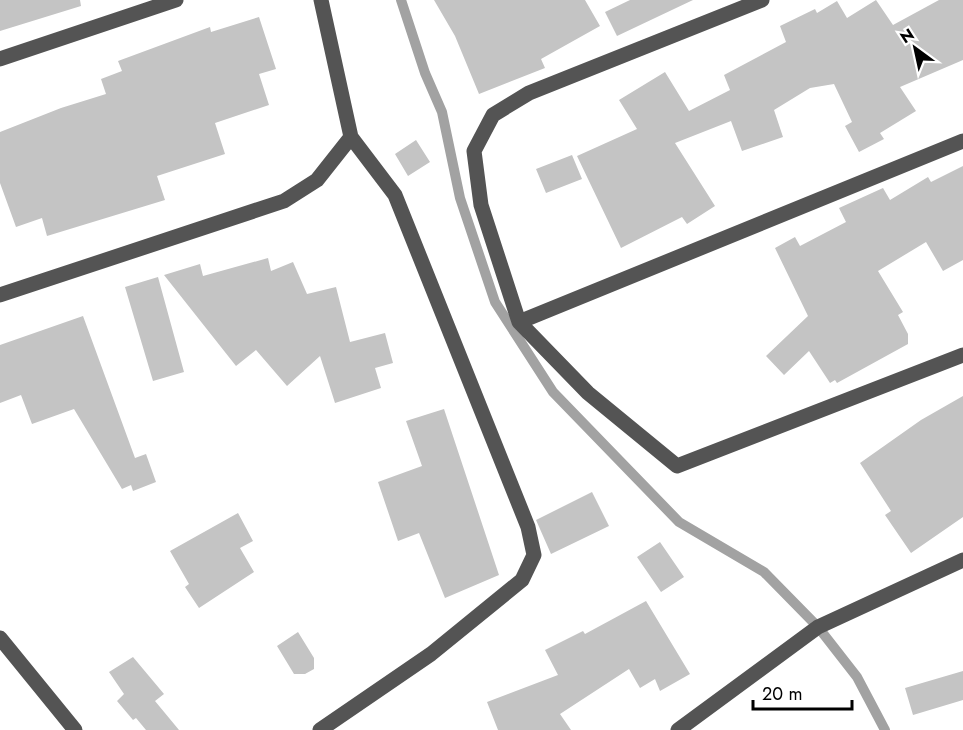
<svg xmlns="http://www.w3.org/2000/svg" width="963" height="730" viewBox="0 0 963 730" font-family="Jost,sans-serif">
	<rect width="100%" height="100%" fill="#fff"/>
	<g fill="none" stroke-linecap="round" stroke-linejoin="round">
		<!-- stream -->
		<path stroke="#a2a2a2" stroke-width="10" d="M 401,0 L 425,73 L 442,112 L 460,198 L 495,302 L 553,392 L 679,522 L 764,572 L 818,627 L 857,677 L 885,730"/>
	</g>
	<!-- building -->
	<path fill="#c4c4c4" d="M 0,0 L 80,0 L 81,6 L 0,31 Z
		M 434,0 L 585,0 L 600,26 L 541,59 L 545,68 L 479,94 L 455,36 Z
		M 630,0 L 693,0 L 617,36 L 605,12 Z
		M 876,0 L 893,25 L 939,0 L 963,0 L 963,60 L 900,87 L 916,111 L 880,133 L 884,139 L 859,152 L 845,126 L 852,122 L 834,84 L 810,88 L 774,110 L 783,137 L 742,151 L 731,121 L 675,143 L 715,206 L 687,224 L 682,217 L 621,248 L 577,156 L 637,129 L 619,100 L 665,72 L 689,111 L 730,90 L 724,75 L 786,42 L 780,26 L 815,9 L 817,13 L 837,1 L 847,18 Z
		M 259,17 L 276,69 L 259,74 L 269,105 L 215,123 L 225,154 L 157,176 L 165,200 L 47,236 L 42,218 L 16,227 L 0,183 L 0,132 L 61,108 L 106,94 L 101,79 L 122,71 L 118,61 L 210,27 L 211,32 Z
		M 416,140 L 430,162 L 408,176 L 395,154 Z
		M 572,155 L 582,179 L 546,193 L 536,169 Z
		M 963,166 L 963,260 L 943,271 L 926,242 L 878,271 L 903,312 L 898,315 L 908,334 L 908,344 L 837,383 L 835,380 L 830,383 L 809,351 L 784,375 L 766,356 L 808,316 L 775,248 L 795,237 L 800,246 L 846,222 L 839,208 L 883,188 L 890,200 L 928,177 L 931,182 Z
		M 268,258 L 271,271 L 293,262 L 307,294 L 336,287 L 350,342 L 385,333 L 393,363 L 375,368 L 381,388 L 335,403 L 320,356 L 287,386 L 256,350 L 236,366 L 164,275 L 200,264 L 203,276 Z
		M 158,277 L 184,372 L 153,381 L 125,287 Z
		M 83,316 L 135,458 L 146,454 L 156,482 L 133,491 L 131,485 L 122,489 L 74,409 L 32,424 L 21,395 L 0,403 L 0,345 Z
		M 963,396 L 963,517 L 911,553 L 885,515 L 891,511 L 860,463 L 921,420 Z
		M 444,409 L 499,575 L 445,598 L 419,533 L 398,541 L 378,482 L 422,466 L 406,421 Z
		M 592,492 L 609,526 L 551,554 L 536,520 Z
		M 238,513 L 253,541 L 240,548 L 254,572 L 199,608 L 185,587 L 189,584 L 170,551 Z
		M 660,542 L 684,577 L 661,592 L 637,557 Z
		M 646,601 L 690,674 L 660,691 L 655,679 L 640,688 L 629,669 L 560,714 L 571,730 L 498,730 L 487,702 L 558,675 L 545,650 L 583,631 L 585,634 Z
		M 298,632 L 314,658 L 314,669 L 305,674 L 294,674 L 277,646 Z
		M 133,657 L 164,694 L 155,701 L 179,730 L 146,730 L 136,718 L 133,720 L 117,701 L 124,694 L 109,672 Z
		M 963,671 L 963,700 L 913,715 L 905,688 Z"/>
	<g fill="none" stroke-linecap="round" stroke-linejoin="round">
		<!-- minor -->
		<path stroke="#545454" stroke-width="15" d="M 762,0 L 529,93 L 493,115 L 474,151 L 481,205 L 519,322 L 588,393 L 677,466 L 963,355
			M 0,59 L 176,0
			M 0,295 L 284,201 L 317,180 L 351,137 L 321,0
			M 519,322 L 963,141
			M 0,638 L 75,730
			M 320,730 L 431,654 L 522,580 L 534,555 L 528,527 L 395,195 L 351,137
			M 678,730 L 818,627 L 963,560"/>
	</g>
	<!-- north arrow -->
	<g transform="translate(915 48) rotate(327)" stroke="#ffffff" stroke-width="4.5" paint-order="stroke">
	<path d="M0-4.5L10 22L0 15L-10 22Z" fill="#000000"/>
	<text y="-9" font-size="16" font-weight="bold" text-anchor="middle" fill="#000000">N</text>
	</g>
	<!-- scale -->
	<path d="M753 700v9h99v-9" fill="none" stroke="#000000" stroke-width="3"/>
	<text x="762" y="700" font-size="18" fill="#000000" stroke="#ffffff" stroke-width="4.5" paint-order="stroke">20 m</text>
</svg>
